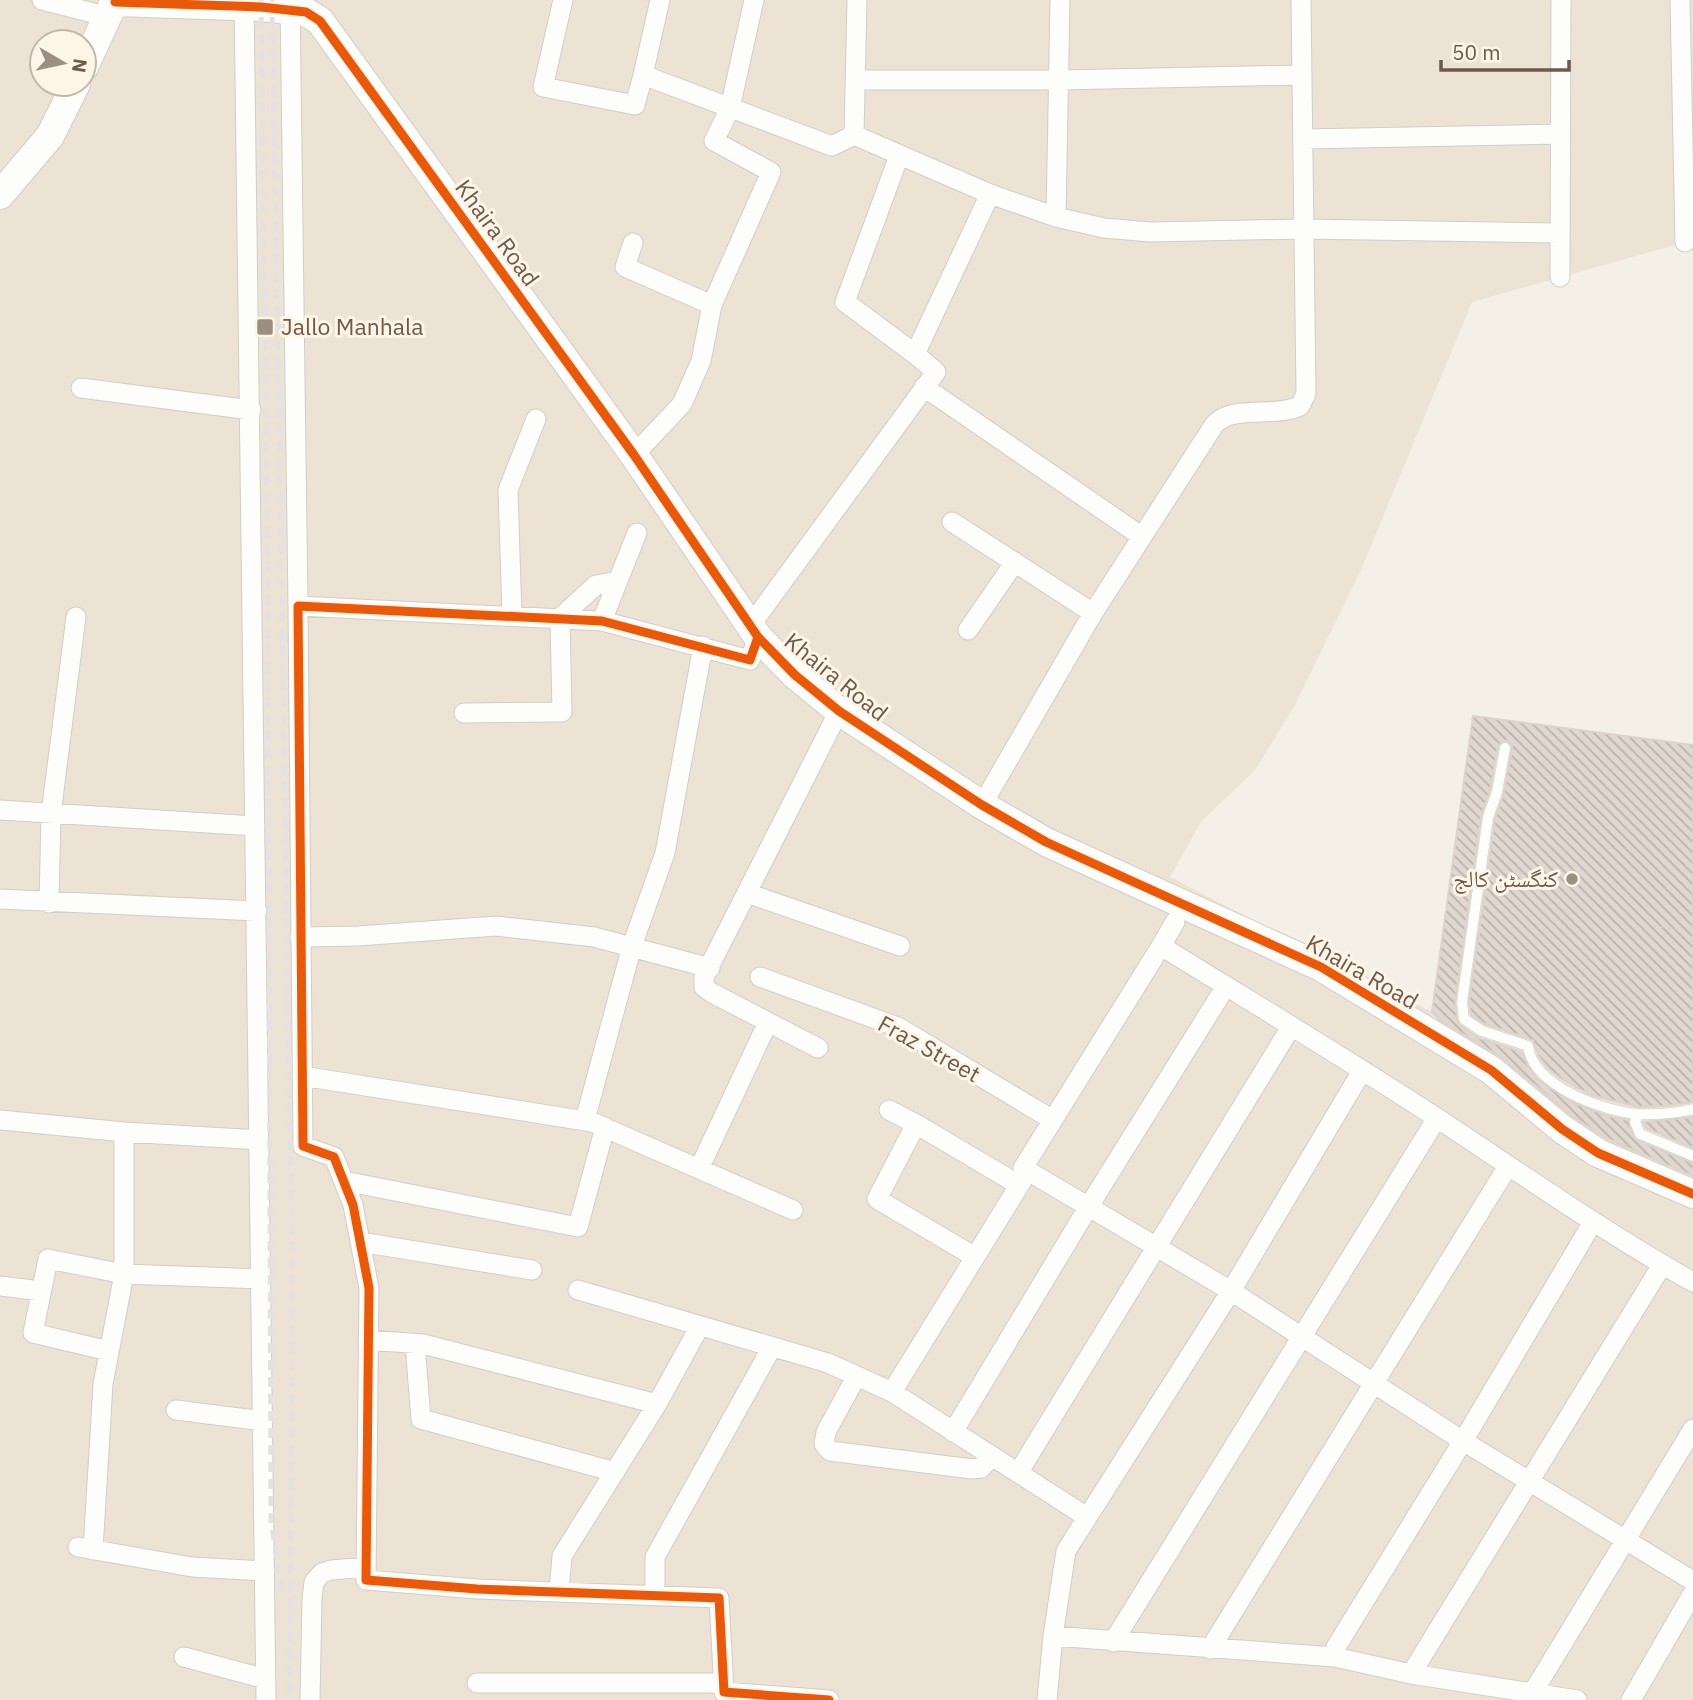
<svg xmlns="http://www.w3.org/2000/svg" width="1693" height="1700" viewBox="0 0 1693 1700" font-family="'IBM Plex Sans','Noto Naskh Arabic',sans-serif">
	<defs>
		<pattern id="building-back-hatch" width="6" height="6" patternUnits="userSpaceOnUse" patternTransform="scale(1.75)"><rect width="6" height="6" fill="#e0d8d0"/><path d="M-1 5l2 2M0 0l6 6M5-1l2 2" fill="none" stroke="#bab2ab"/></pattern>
	</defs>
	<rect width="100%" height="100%" fill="#f4f0e7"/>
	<!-- residential -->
	<path fill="#ede3d5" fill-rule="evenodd" d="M 0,0 L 1693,0 L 1693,240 L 1472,302 L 1361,570 L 1294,707 L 1255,770 L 1201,822 L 1170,877 L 1432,1012 L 1473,716 L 1693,745 L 1693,1700 L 0,1700 ZM 42,42 L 84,42 L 84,84 L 42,84 Z"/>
	<!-- building -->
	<path fill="url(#building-back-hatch)" stroke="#dcd3ca" stroke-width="2" d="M 1473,716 L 1693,745 L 1693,1102 L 1665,1106 L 1639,1107 L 1591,1095 L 1560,1078 L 1548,1068 L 1539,1057 L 1533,1040 L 1485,1024 L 1471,1015 L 1469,1002 L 1495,819 L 1504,793 L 1512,749 L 1512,745 L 1507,741 L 1502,741 L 1498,746 L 1490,790 L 1481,816 L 1455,1003 L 1457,1020 L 1460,1025 L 1479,1038 L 1522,1052 L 1527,1064 L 1537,1079 L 1568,1100 L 1604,1115 L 1628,1120 L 1636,1140 L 1693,1163 L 1693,1176 L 1606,1138 L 1572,1116 L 1501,1057 L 1440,1020 L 1432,1012 Z
		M 1693,1117 L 1693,1148 L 1646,1128 L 1643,1122 Z"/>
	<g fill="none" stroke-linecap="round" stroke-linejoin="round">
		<!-- lane casing -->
		<g stroke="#d2cdc6" stroke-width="11">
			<path id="lane" d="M 1505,748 L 1497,792 L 1488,817 L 1462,1002 L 1464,1019 L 1482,1031 L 1528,1046 C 1533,1086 1602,1111 1638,1114 C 1656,1115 1676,1113 1693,1109
				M 1638,1114 L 1635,1122 L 1640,1134 L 1693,1156"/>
		</g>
		<!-- street casing -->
		<g stroke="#d2cdc6" stroke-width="21">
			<path id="street" d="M 42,0 L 109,17
				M 244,0 L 266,1700
				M 290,0 L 298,606
				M 563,0 L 543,87 L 635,105 L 643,75 L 832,146 L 854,135 L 857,0
				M 1680,0 L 1685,242
				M 643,75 L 660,0
				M 855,80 L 1059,80 L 1302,75
				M 854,135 L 990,194
				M 1304,139 L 1560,134
				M 899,156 L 845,302 L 915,354
				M 1056,217 L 1104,228 L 1150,232 L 1303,229 L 1560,233
				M 633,243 L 625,267 L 712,305 L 701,361 L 682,404 L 634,455
				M 1560,277 L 1561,0
				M 712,305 L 771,172 L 714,141 L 730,108 L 754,0
				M 924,387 L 1141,536
				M 81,388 L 251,410
				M 952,522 L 1093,613
				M 512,616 L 508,490 L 536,419
				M 602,621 L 637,533
				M 750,626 L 936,372 L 915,354 L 990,194 L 1056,217 L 1060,0
				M 968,630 L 1015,562
				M 758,637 L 750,660 L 602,621 L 298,606 L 303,1146 L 334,1157 L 353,1205 L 369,1288 L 366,1580 L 477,1589 L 719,1598 L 724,1692 L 829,1700
				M 464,713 L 562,712 L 560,618 L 596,585 L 618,581
				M 982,805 L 1093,613 L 1214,425 C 1232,404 1274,418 1300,406 L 1306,394 L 1301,0
				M 0,810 L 255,826
				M 747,893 L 900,946
				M 0,899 L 257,911
				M 49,903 L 51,814 L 76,617
				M 300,937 L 358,936 L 496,926 L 594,937 L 710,968
				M 1161,946 L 1175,922
				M 760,977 L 898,1027 L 1053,1120
				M 818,1048 L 712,993 L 704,987 L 704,977 L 839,711
				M 1362,1071 L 1231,1291 L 1023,1168 L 1161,946 C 1253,1003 1347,1059 1437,1118 C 1522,1174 1604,1232 1693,1282
				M 302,1076 L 592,1122 L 793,1210
				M 889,1110 L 916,1124 L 877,1199 L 975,1257
				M 0,1120 L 124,1132
				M 585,1120 L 632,946 L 665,853 L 703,646
				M 916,1124 L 1019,1185
				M 699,1169 L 768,1022
				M 1028,1171 L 892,1392 L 1087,1517
				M 344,1181 L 578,1227 L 605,1127
				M 360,1242 L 532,1270
				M 0,1286 L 41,1291
				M 578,1290 L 828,1363 L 892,1392
				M 368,1340 L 423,1344 L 657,1404 L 562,1556 L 559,1592
				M 415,1344 L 421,1419 L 615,1472
				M 109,1351 L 33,1333 L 48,1259 L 124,1274 L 124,1132 L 259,1140
				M 856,1377 L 826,1432 L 824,1444 L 830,1451 L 972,1469 L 981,1468 L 992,1456
				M 657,1404 L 700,1326
				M 176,1410 L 263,1421
				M 953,1432 L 1089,1206 L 1226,986
				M 1018,1473 L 1291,1027
				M 78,1547 L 192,1567 L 265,1571
				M 93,1550 L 103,1384 L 124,1274 L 261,1279
				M 655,1595 L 655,1557 L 772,1347
				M 1053,1636 L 1335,1657 L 1411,1674 L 1577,1700
				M 1113,1642 L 1437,1118
				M 1210,1649 L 1508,1166
				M 184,1657 L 266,1679
				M 1335,1657 L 1336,1647 L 1463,1441 L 1593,1222
				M 1411,1674 L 1662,1265
				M 477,1683 L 723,1683
				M 1533,1692 L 1693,1429
				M 310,1700 L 312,1599 L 314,1582 L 322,1573 L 331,1570 L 366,1567
				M 1047,1700 L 1053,1636 L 1066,1551 L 1231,1291 L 1463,1441 L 1693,1581
				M 1631,1700 L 1693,1593"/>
		</g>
		<!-- secondary casing -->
		<g stroke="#d3cdc5" stroke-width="30">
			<path id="secondary" d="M 115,2 L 261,7 L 306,12 L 320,21 L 634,455 L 758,637 L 795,675 L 839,711 L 982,805 L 1046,842 L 1321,967 L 1491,1070 L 1562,1129 L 1598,1153 L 1693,1194
				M 84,67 L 115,0
				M 0,195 L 50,136 L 76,84"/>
		</g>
		<!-- path -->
		<path stroke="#d6cfc9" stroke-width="2.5" stroke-dasharray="2 5" stroke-linecap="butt" d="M 1654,926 L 1693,931"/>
		<!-- lane -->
		<use href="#lane" stroke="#fdfdfb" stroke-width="10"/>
		<!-- street -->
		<use href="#street" stroke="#fdfdfb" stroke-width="19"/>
		<!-- secondary -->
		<use href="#secondary" stroke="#fdfdfb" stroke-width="28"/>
		<!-- rail -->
		<path stroke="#e3e1e3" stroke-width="5" stroke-dasharray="10 7" stroke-linecap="butt" d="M 261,0 L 268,620 L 271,1521 L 282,1590
			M 272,0 L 292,1248 L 290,1700"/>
		<!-- cycleway casing -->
		<g stroke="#fdf5e7" stroke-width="13">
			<path id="cycleway" d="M 115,2 L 261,7 L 306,12 L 320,21 L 634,455 L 758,637 L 795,675 L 839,711 L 982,805 L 1046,842 L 1321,967 L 1491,1070 L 1562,1129 L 1598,1153 L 1693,1194
				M 758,637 L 750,660 L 602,621 L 298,606 L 303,1146 L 334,1157 L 353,1205 L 369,1288 L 366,1580 L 477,1589 L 719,1598 L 724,1692 L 829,1700"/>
		</g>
		<!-- cycleway -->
		<use href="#cycleway" stroke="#e8590c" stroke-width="9"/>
	</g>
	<!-- markers -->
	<g fill="#9d8e82" stroke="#fdf5e7" stroke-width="2.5">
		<rect x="256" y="318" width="18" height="18" rx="3.5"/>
		<circle cx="1572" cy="879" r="7"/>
	</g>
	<g text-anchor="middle" stroke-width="6" stroke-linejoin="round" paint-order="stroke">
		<!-- street labels -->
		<g font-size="23" fill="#6e594b" stroke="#fdf5e7">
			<text transform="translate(497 233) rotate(54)" y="8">Khaira Road</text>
			<text transform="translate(836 677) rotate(39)" y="8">Khaira Road</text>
			<text transform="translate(1362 972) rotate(30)" y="8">Khaira Road</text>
			<text transform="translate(929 1049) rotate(29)" y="8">Fraz Street</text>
		</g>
		<!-- poi labels -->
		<g font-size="23" fill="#6e594b" stroke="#fdf5e7" text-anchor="start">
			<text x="281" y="335">Jallo Manhala</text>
			<text x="1558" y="887" text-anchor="end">کنگسٹن کالج</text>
		</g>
	</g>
	<!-- north arrow -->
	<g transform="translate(63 63) rotate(99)"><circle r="33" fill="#fdf5e7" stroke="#c4b7a9" stroke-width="2"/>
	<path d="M0-5L12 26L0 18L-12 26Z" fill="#9d8e82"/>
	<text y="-10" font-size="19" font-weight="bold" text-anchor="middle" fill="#6e594b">N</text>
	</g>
	<!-- scale -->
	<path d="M1441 60v10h128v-10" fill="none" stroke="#6e594b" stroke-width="3.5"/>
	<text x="1452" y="60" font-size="21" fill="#6e594b" stroke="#fdf5e7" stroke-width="5" paint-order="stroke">50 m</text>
</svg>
